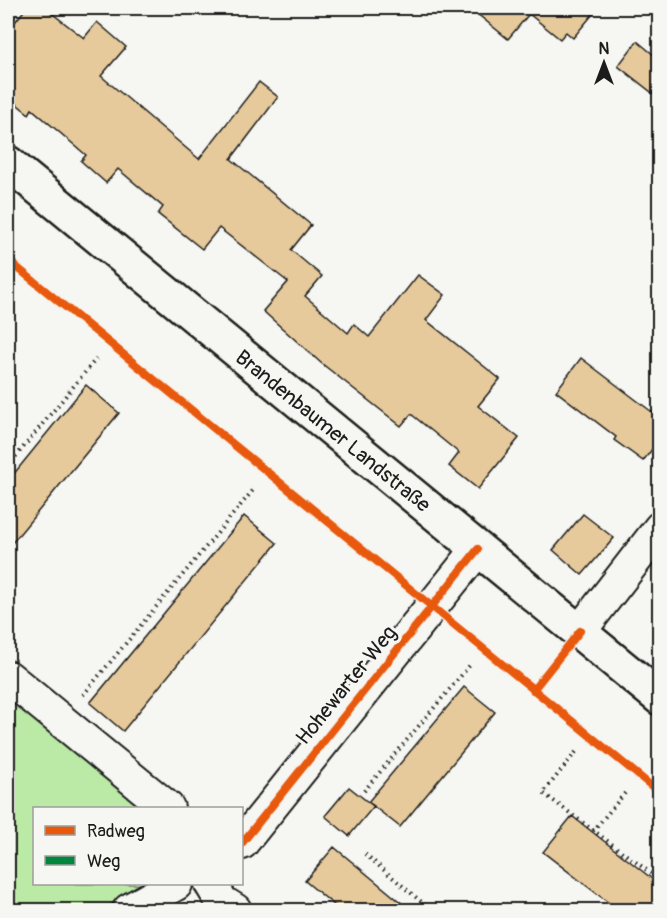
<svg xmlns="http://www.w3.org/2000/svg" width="667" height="918" viewBox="0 0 667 918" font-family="Pangolin,sans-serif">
	<rect width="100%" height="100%" fill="#f6f6f2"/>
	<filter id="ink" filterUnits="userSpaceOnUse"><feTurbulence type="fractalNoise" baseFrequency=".0167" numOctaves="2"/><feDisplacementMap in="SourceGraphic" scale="12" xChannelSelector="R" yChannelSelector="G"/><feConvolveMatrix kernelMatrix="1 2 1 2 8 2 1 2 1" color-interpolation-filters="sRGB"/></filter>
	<g filter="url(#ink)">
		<!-- green -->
		<path fill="#bbe9a6" stroke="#6c8261" stroke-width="1.5" d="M 8,689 L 153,808 L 34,808 L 34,884 L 147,884 L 100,910 L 8,910 Z"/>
		<!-- building -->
		<path fill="#e7ca9b" stroke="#1c1c1c" stroke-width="1.5" d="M 26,8 L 45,8 L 84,38 L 97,22 L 126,47 L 101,76 L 199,159 L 259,82 L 278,97 L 231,159 L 311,225 L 291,250 L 322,276 L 305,296 L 348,333 L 354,324 L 369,337 L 418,275 L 445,295 L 426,320 L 500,379 L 478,406 L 519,438 L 478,489 L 449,466 L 459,453 L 411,414 L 401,426 L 321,363 L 263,311 L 288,282 L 219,228 L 202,249 L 158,214 L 163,207 L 118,169 L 106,183 L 81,161 L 86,155 L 32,109 L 29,114 L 8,97 L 8,31 Z
			M 470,8 L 598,8 L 573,38 L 566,32 L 560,39 L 529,14 L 508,39 Z
			M 637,41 L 660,60 L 660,99 L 618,66 Z
			M 581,358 L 660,418 L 660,439 L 643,461 L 614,440 L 616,437 L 556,391 Z
			M 86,385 L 119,413 L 8,548 L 8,481 Z
			M 583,514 L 614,538 L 582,575 L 553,550 Z
			M 244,516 L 277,543 L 123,731 L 90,703 Z
			M 464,687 L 495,712 L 400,827 L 368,802 L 374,806 L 349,836 L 325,816 L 349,787 L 368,802 Z
			M 572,816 L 660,885 L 660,910 L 618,910 L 543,852 Z
			M 334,847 L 410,910 L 340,910 L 305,881 Z"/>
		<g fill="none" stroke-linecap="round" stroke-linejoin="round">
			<!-- minor casing -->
			<g stroke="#1c1c1c" stroke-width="36">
				<path id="minor" d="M 580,631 L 660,528
					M 8,677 L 168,808
					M 242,843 L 478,549
					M 211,884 L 222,902 L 235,910
					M 129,910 L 176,884"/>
			</g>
			<!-- secondary casing -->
			<g stroke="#1c1c1c" stroke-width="38">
				<path id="secondary" d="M 8,163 L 660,698"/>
			</g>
			<!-- path -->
			<path stroke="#1c1c1c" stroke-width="4" stroke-dasharray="1.5 4.5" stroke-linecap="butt" d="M 8,466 L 96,359
				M 83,695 L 254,489
				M 576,752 L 543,793 L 660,880
				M 364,791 L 470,665
				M 593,831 L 625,793
				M 365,854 L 431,910"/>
			<!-- minor -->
			<use href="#minor" stroke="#f6f6f2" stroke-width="32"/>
			<!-- secondary -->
			<use href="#secondary" stroke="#f6f6f2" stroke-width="33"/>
			<!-- quiet -->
			<path stroke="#00873e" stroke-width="6" stroke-dasharray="12 6" stroke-linecap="butt" d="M 8,901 L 19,910"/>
			<!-- cycleway casing -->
			<g stroke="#f6f6f2" stroke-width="11">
				<path id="cycleway" d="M 8,260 L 660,793
					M 533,690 L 580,631
					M 242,843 L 478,549"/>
			</g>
			<!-- cycleway -->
			<use href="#cycleway" stroke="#e8590c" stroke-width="8"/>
		</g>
	</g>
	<g text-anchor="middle" stroke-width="6" stroke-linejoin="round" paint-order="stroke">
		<!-- street labels -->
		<g font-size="21" fill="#1c1c1c" stroke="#f6f6f2">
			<text transform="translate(333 431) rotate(39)" y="7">Brandenbaumer Landstraße</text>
			<text transform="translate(346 685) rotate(-51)" y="7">Hohewarter Weg</text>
		</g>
	</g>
	<!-- margin -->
	<rect width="667" height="918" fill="none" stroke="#f6f6f2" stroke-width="30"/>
	<rect x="15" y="15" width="637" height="888" fill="none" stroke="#1c1c1c" stroke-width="2" filter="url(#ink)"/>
	<!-- legend -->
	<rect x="33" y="807" width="210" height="78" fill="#f6f6f2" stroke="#9f9f9c" stroke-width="1.5"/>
	<rect x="45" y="826" width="30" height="9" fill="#e8590c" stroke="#9f9f9c" stroke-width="1.5"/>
	<text x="87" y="837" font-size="18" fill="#1c1c1c">Radweg</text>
	<rect x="45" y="856" width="30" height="9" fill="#00873e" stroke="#9f9f9c" stroke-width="1.5"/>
	<text x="87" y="867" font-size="18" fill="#1c1c1c">Weg</text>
	<!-- north arrow -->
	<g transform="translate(604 63)" stroke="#f6f6f2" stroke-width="4.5" paint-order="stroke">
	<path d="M0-4.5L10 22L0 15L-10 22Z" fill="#1c1c1c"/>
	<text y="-9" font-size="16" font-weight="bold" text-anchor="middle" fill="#1c1c1c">N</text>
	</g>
</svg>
